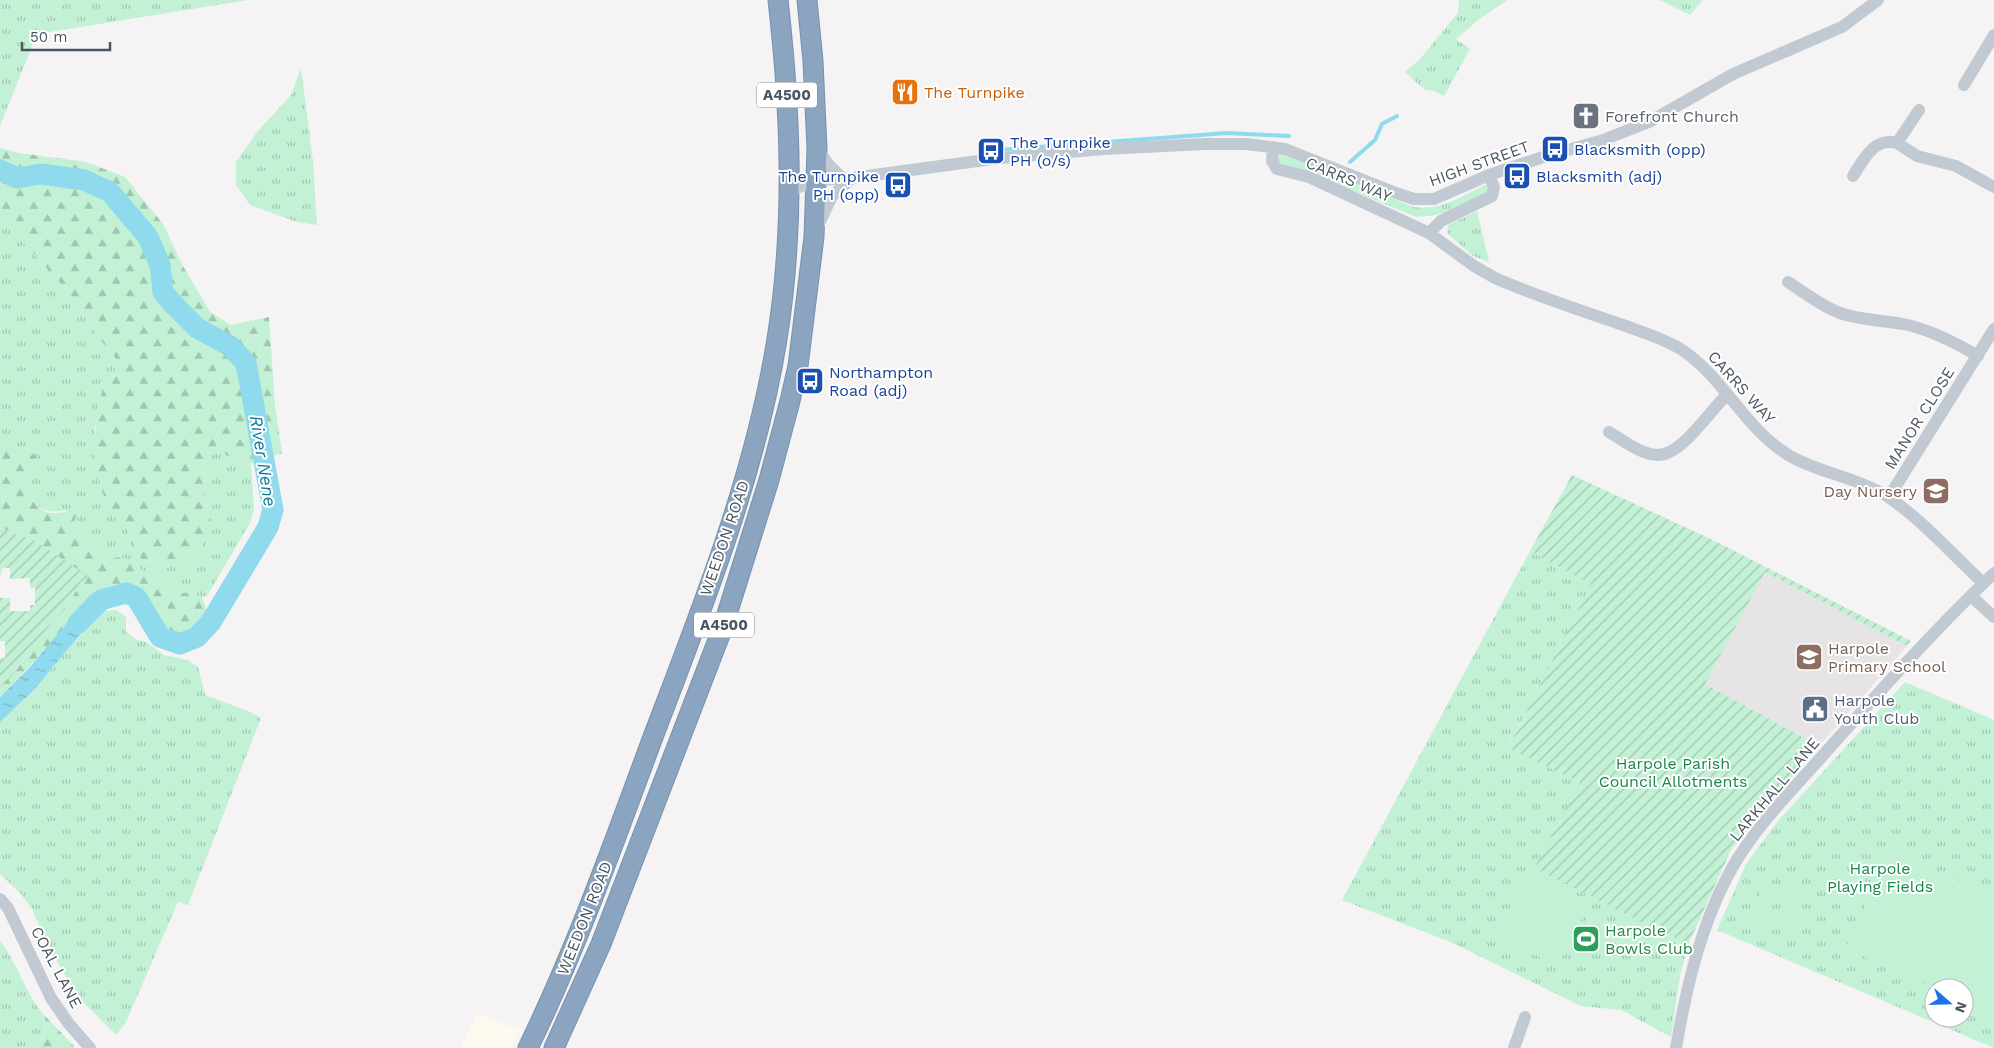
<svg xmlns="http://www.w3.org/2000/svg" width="1994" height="1048" viewBox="0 0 1994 1048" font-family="'Work Sans',sans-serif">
	<defs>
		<pattern id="grass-tufts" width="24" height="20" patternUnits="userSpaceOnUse" patternTransform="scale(1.25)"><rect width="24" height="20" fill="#c3f1d5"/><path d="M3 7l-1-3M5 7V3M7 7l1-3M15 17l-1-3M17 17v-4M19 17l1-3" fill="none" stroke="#a0c6b0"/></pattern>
		<pattern id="forest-firs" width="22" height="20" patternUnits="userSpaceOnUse" patternTransform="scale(1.25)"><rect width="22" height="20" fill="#c3f1d5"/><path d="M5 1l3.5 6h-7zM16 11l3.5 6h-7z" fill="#a0c6b0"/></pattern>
		<pattern id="garden-furrows" width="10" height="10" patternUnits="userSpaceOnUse" patternTransform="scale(1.25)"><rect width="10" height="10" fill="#c3f1d5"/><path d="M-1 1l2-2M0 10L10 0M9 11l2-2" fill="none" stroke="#a0c6b0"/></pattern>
		<pattern id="water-ripples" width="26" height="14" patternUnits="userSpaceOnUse" patternTransform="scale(1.25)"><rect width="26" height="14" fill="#90daee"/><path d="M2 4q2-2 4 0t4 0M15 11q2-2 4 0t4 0" fill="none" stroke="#78b4c4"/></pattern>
	</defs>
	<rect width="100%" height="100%" fill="#f5f3f3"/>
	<!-- commercial -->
	<path fill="#fdf9ef" d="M 477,1014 L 521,1030 L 511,1048 L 460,1048 Z"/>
	<!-- education -->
	<path fill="#e6e4e5" d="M 1765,571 L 1907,646 L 1819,746 L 1705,684 Z"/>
	<!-- grass -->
	<path fill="url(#grass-tufts)" fill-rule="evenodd" d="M 0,0 L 248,0 L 37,34 L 0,126 Z
		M 1459,0 L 1507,0 L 1478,20 L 1456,39 L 1470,49 L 1444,96 L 1434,91 L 1425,90 L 1405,72 L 1420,59 L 1458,13 Z
		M 1659,0 L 1703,0 L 1690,15 Z
		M 301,68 L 313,161 L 317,225 L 297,222 L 250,205 L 236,185 L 236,162 L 257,132 L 291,95 Z
		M 1281,154 L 1414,207 C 1440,211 1463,196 1485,185 L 1488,186 L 1490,191 L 1460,207 L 1436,215 L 1416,217 L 1315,175 L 1280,163 L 1277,161 L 1279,155 Z
		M 1477,211 L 1489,262 L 1473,256 L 1447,233 L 1448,225 Z
		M 0,218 C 22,242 45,264 65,289 C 83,311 96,337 115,357 L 116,375 L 104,384 L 94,430 L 101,488 L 108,508 L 124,519 L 130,535 L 132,550 L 144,561 L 164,564 L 211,520 L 204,501 L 206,455 L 217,449 L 243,466 L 251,464 L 254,510 L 250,523 L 207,596 L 202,597 L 190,593 L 175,592 L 161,581 L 145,575 L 138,566 L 106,566 L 96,549 L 74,534 L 66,510 C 43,515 36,507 25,487 L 29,468 L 37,456 L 24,447 L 0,448 Z
		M 1530,551 L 1592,584 L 1508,747 L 1580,782 L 1535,868 L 1688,945 L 1680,976 L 1671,1037 L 1621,1010 L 1581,1006 L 1453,943 L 1342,900 Z
		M 116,610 L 126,617 L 126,632 L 137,640 L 146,642 L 164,655 L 188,660 L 198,667 L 205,695 L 248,711 L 261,718 L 188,905 L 178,902 L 126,1022 L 116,1035 L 79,998 L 50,950 L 32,909 L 21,894 L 0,874 L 0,722 L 34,690 L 88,625 L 104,611 Z
		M 1905,682 L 1994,720 L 1994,1048 L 1717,930 L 1746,864 L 1778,821 ZM 1934,988 L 1964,988 L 1964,1018 L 1934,1018 Z
		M 0,941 C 19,965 26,996 45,1016 L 46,1030 L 39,1046 L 36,1048 L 0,1048 Z"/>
	<!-- forest -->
	<path fill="url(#forest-firs)" d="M 0,148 L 19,153 L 86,162 L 125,177 L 163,224 L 183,266 L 210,312 L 231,325 L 269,317 L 275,406 L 282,453 L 243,466 L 217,449 L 206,455 L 204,501 L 211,520 L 202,547 L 188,560 L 164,564 L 144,561 L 132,550 C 130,528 127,521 108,509 C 91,460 91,433 104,384 L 116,375 L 115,357 C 96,337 83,311 65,289 C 45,264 22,242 0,218 Z
		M 24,447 L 37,456 L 29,468 L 25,487 C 31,498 39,513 53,513 C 65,513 64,509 77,515 L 72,525 L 74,534 L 96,549 L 106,566 L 114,558 L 121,557 L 138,566 L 145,575 L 161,581 L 175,592 L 190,593 L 202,597 L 211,622 C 153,685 152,591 125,593 C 83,596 31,669 0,697 L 0,687 L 10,678 L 52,622 L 65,610 L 81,582 L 34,540 L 0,528 L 0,448 Z
		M 45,1016 L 73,1045 L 75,1048 L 36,1048 L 39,1046 L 46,1030 Z"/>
	<!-- garden -->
	<path fill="url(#garden-furrows)" d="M 1572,475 L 1713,540 L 1911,641 L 1907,646 L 1765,572 L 1705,684 L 1819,746 L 1767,805 L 1731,850 L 1688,945 L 1534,868 L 1580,782 L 1508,748 L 1591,584 L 1530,551 Z
		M 0,528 L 34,540 L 88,576 L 81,582 L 65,610 L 52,622 L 10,678 L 0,687 L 0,658 L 5,658 L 5,641 L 0,641 L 0,598 L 10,598 L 10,611 L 30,611 L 30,605 L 35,605 L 35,588 L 30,588 L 30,578 L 10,579 L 10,568 L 3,568 L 0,575 Z"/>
	<!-- pitch -->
	<path fill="#c3f1d5" d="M 1889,850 L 1994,896 L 1994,1013 L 1964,1000 L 1964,988 L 1935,988 L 1846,949 Z
		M 1528,873 L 1589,905 L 1557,966 L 1496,934 Z
		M 1763,881 L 1802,891 L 1798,909 L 1759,900 Z
		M 1757,906 L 1797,915 L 1793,933 L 1753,924 Z"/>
	<!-- water -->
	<path fill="url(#water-ripples)" d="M 91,594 L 104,611 L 88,625 L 34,690 L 0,722 L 0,697 L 29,668 Z"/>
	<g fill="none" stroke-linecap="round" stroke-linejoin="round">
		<!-- stream -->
		<path stroke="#90daee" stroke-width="4" d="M 999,150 L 1227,133 L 1289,136
			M 1350,162 L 1375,140 L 1382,124 L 1397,116"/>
		<!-- river -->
		<path stroke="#90daee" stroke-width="21" d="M 0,170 L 17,178 L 41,174 L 84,180 L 110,192 L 148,237 L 160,265 L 163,292 L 173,304 L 197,328 L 230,346 L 246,363 L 273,510 L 268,527 L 211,622 L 197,637 L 180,644 L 160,637 L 136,597 L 126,593 L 101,600 L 78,623"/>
		<!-- highway casing -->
		<g stroke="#7690ad" stroke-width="21">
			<path id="highway" d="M 528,1048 C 577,947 614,842 653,737 C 702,608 755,477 777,339 C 795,227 791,113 778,0
				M 554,1048 L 601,944 L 723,627 L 769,480 L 790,401 L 798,366 L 814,237 L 817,149 L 813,61 L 807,0"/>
		</g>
		<!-- minor -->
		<path stroke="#c1cad2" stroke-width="12" d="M 1964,85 L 1994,35
			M 1897,143 L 1917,156 L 1956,166 L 1994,187
			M 1273,147 L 1272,161 L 1277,169 L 1309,177 L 1429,233 L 1474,266 L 1495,278 C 1536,296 1580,310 1623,325 C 1642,332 1662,338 1679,348 C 1724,376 1744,429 1790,456 C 1818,472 1849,476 1878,491 C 1912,509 1954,556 1983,583
			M 817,149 L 829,165 L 842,178
			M 1853,176 C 1864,159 1874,137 1897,143 L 1919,110
			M 790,191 L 815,180 L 852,178 L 1000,158 L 1104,149 L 1204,144 L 1247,144 L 1285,149 L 1396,193 L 1414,199 L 1434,199 L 1489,175 L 1543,157 L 1603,140 L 1649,122 L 1733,74 L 1842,27 L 1878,0
			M 818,226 L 832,196 L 852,178
			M 1429,233 L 1441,221 L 1492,196 L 1494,187 L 1489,175
			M 1788,282 C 1805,293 1821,306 1840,313 C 1863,321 1885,320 1908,325 C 1933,331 1956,343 1978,356
			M 1609,432 C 1623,440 1641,455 1658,455 C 1682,455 1709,411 1727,395
			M 1889,497 L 1994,329
			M 1971,596 L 1994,617
			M 0,899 L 8,908 L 51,998 L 69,1024 L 90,1048
			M 1514,1048 L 1525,1017
			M 1676,1048 C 1687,983 1703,915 1738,858 C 1762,820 1796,786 1825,753 C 1880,691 1934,630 1994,573"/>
		<!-- highway -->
		<use href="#highway" stroke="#8ba5c1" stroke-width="19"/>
	</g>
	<!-- icons -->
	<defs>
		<g id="restaurant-square" transform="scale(1.4375)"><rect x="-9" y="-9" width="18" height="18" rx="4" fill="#e8710a" stroke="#fff"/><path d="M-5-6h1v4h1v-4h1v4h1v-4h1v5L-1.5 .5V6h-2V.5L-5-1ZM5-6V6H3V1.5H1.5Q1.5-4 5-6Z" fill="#fff"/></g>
		<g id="church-square" transform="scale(1.4375)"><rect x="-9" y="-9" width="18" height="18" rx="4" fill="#6b7280" stroke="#fff"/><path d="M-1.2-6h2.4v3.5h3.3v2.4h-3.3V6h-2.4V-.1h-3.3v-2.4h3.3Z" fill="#fff"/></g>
		<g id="bus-square" transform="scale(1.4375)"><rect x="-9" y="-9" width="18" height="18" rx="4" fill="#1a4fb4" stroke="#fff"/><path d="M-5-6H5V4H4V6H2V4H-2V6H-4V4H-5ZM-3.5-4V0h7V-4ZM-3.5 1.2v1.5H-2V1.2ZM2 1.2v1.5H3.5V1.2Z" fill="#fff"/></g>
		<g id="school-square" transform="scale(1.4375)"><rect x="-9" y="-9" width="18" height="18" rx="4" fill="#8d6e63" stroke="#fff"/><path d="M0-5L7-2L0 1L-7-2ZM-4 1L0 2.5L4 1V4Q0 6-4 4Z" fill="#fff"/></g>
		<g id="civic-square" transform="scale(1.4375)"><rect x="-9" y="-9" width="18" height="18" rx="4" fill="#5c6f8a" stroke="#fff"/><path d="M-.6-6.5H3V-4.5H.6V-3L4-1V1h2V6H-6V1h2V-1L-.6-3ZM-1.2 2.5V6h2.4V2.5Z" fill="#fff"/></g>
		<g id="stadium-square" transform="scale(1.4375)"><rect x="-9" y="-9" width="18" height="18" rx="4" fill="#2e9e5b" stroke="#fff"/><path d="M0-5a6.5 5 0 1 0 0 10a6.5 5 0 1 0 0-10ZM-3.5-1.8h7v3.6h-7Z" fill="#fff"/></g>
	</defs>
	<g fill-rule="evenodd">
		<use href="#restaurant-square" x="905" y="92"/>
		<use href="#church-square" x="1586" y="116"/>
		<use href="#bus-square" x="1555" y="149"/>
		<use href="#bus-square" x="991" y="151"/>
		<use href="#bus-square" x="1517" y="176"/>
		<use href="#bus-square" x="898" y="185"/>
		<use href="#bus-square" x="810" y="381"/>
		<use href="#school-square" x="1936" y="491"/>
		<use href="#school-square" x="1809" y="657"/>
		<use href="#civic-square" x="1815" y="709"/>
		<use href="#stadium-square" x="1586" y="939"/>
	</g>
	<g text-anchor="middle" stroke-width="4" stroke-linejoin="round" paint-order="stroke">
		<!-- shield labels -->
		<g fill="#fff" stroke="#808990" stroke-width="1">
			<rect x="757" y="82.5" width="60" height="25" rx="4"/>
			<rect x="694" y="612.5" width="60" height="25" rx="4"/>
		</g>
		<g font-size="15" font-weight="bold" fill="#4a5661">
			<text x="787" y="100">A4500</text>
			<text x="724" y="630">A4500</text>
		</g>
		<!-- food labels -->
		<g font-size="16" fill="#c56008" stroke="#fff" text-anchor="start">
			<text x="924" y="98">The Turnpike</text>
		</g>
		<!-- worship labels -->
		<g font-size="16" fill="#5b616d" stroke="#fff" text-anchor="start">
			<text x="1605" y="122">Forefront Church</text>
		</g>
		<!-- transit labels -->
		<g font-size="16" fill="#164399" stroke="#fff" text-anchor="start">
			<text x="1010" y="148">The Turnpike<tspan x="1010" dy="18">PH (o/s)</tspan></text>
			<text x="1574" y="155">Blacksmith (opp)</text>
			<text x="879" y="182" text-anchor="end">The Turnpike<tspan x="879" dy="18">PH (opp)</tspan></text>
			<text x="1536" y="182">Blacksmith (adj)</text>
			<text x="829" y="378">Northampton<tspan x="829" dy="18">Road (adj)</tspan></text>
		</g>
		<!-- street labels -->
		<g font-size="16" fill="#4a5661" stroke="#fff">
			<text transform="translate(1479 163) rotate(-20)" y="6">HIGH STREET</text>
			<text transform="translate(1349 179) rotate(23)" y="6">CARRS WAY</text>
			<text transform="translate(1742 387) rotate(48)" y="6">CARRS WAY</text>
			<text transform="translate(1919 418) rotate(-58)" y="6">MANOR CLOSE</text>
			<text transform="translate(724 538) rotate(-71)" y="6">WEEDON ROAD</text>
			<text transform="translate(1774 789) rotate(-50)" y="6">LARKHALL LANE</text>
			<text transform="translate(584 918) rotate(-68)" y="6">WEEDON ROAD</text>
			<text transform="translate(57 967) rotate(62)" y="6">COAL LANE</text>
		</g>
		<!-- education labels -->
		<g font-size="16" fill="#785e54" stroke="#fff" text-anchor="end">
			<text x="1917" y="497">Day Nursery</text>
			<text x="1828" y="654" text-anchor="start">Harpole<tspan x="1828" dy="18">Primary School</tspan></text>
		</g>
		<!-- service labels -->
		<g font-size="16" fill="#4e5e75" stroke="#fff" text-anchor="start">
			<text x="1834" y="706">Harpole<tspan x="1834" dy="18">Youth Club</tspan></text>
		</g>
		<!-- park labels -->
		<g font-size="16" fill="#17864f" stroke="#fff">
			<text x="1673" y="769">Harpole Parish<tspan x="1673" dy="18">Council Allotments</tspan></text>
			<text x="1880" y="874">Harpole<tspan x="1880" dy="18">Playing Fields</tspan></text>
		</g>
		<!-- leisure labels -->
		<g font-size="16" fill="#27864d" stroke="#fff" text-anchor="start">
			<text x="1605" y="936">Harpole<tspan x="1605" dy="18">Bowls Club</tspan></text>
		</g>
		<!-- water labels -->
		<g font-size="18" font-style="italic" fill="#0c7c9b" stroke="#fff">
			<text transform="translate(263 461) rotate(81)" y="6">River Nene</text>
		</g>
	</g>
	<!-- north arrow -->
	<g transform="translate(1949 1003) rotate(110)"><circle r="24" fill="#ffffff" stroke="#b7bbc0"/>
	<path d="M0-4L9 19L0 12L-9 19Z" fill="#1a73e8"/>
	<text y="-8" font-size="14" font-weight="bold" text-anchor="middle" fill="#4a5661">N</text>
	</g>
	<!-- scale -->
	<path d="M22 42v8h88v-8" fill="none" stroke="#4a5661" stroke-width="2.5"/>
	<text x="30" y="42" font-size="15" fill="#4a5661" stroke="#ffffff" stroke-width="4" paint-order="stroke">50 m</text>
</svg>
